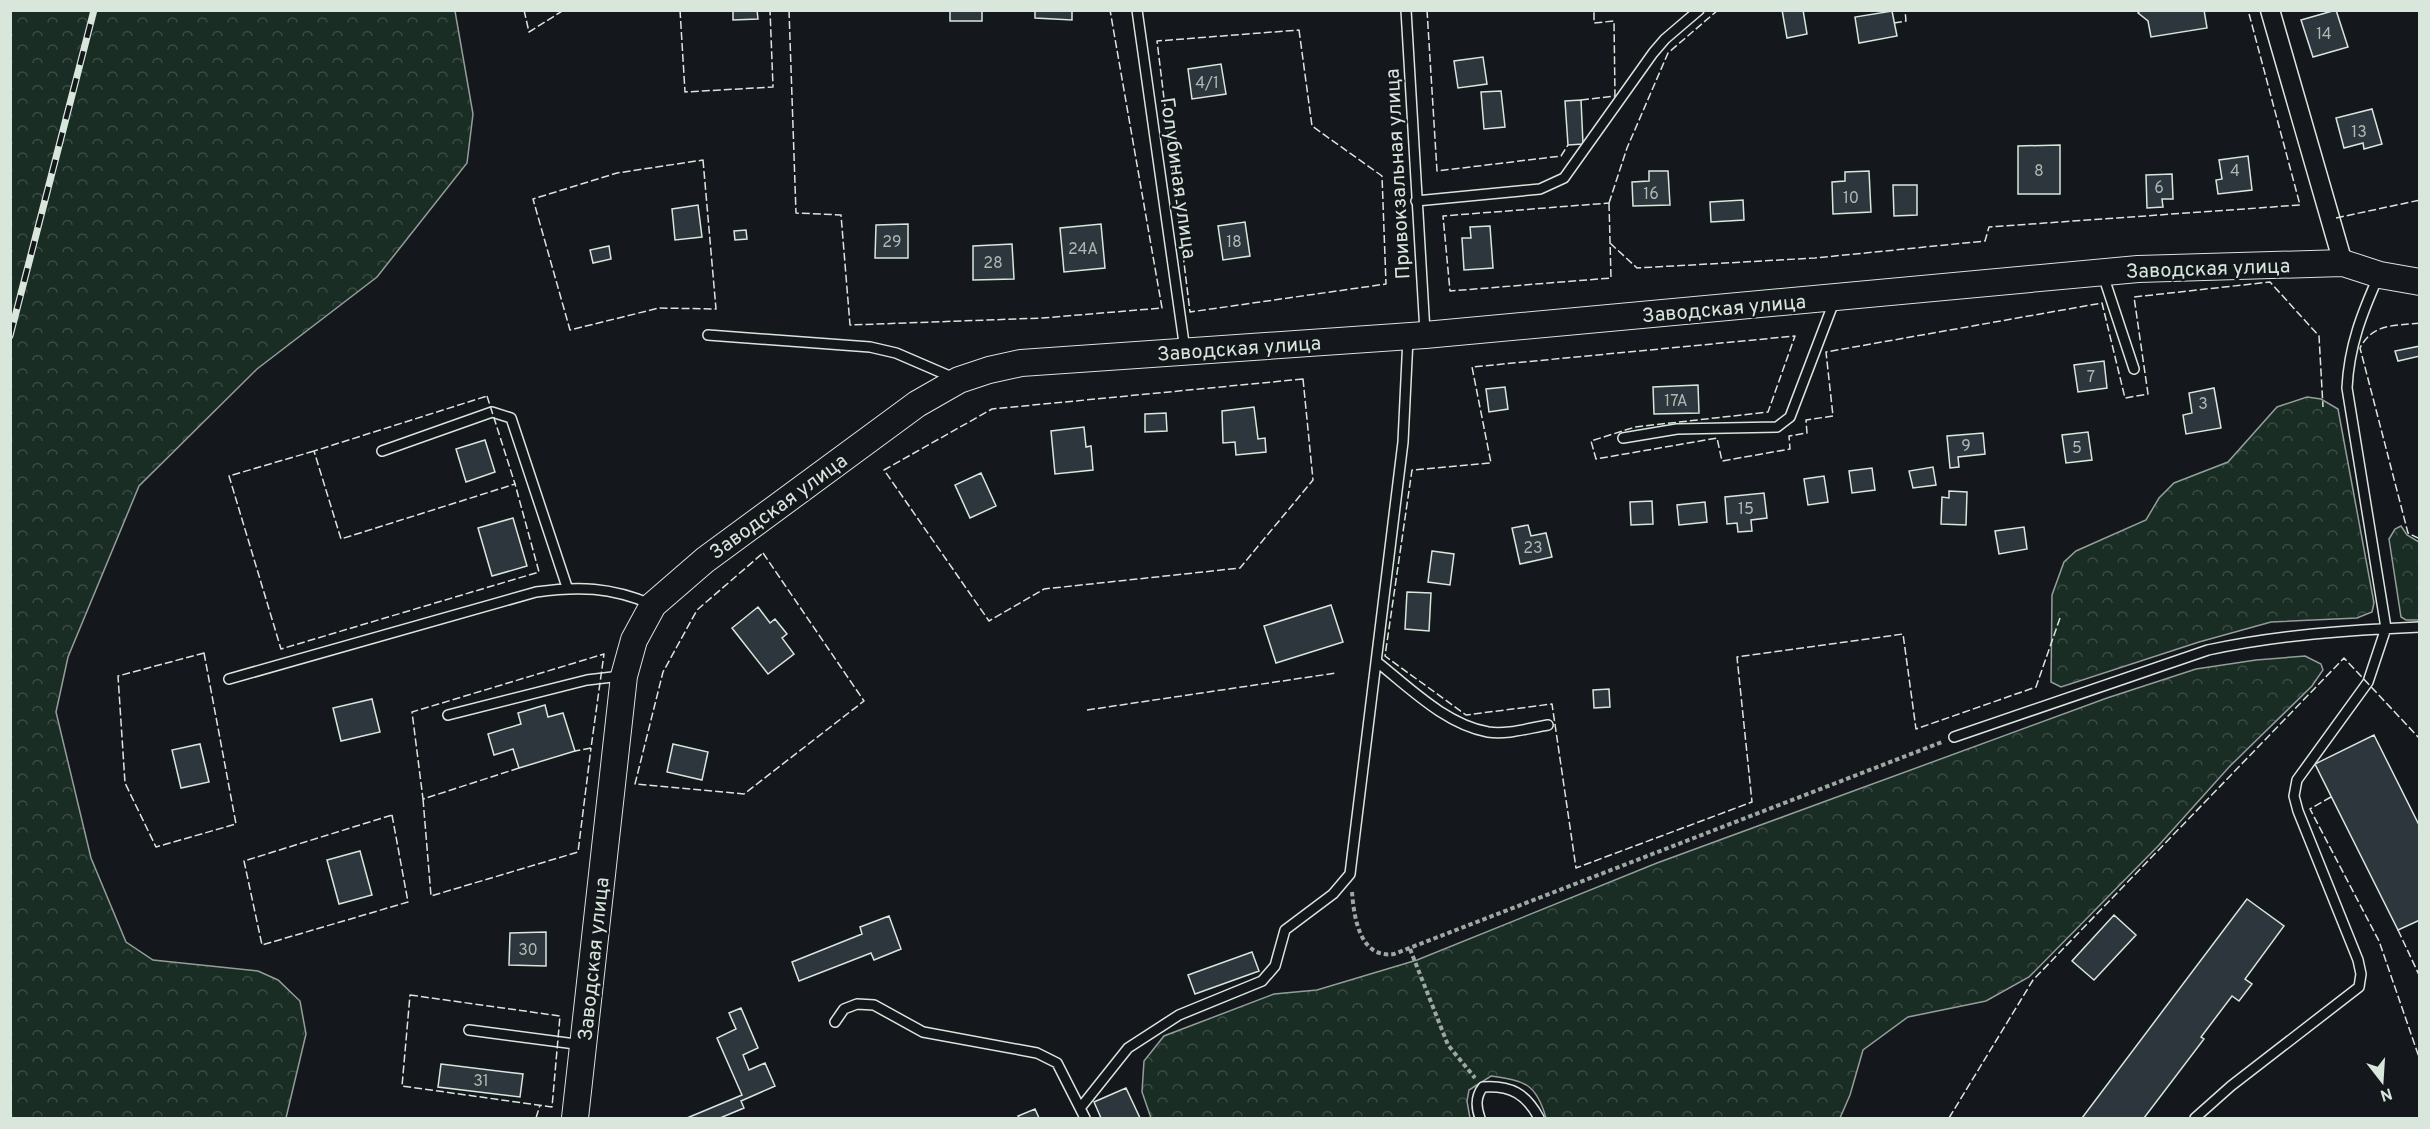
<svg xmlns="http://www.w3.org/2000/svg" width="2430" height="1129" viewBox="0 0 2430 1129" font-family="Overpass,sans-serif">
	<defs>
		<pattern id="forest-crowns" width="20" height="18" patternUnits="userSpaceOnUse" patternTransform="scale(1.5)"><rect width="20" height="18" fill="#1a2d24"/><path d="M2 6a3 3 0 1 1 6 0M12 15a3 3 0 1 1 6 0" fill="none" stroke="#3b4b43"/></pattern>
	</defs>
	<rect width="100%" height="100%" fill="#14181c"/>
	<!-- forest -->
	<path fill="url(#forest-crowns)" stroke="#939e99" stroke-width="1.5" d="M 10,11 L 455,11 L 473,114 L 467,163 L 377,277 L 257,369 L 139,486 L 68,657 L 56,712 L 91,858 L 126,942 L 153,960 L 258,971 L 278,980 L 300,1001 L 306,1034 L 286,1118 L 11,1118 Z
		M 2307,397 L 2321,399 L 2338,409 L 2374,603 L 2372,612 L 2357,618 L 2271,622 L 2199,642 L 2061,687 L 2051,682 L 2052,595 L 2064,562 L 2076,551 L 2146,520 L 2159,498 L 2174,483 L 2228,462 L 2277,407 Z
		M 2401,526 L 2407,535 L 2419,542 L 2419,620 L 2406,620 L 2401,617 L 2389,539 L 2395,529 Z
		M 2305,656 L 2321,664 L 2323,670 L 2312,686 L 2230,766 L 2159,845 L 2029,977 L 1986,1001 L 1908,1017 L 1863,1050 L 1850,1095 L 1840,1118 L 1546,1118 C 1536,1083 1525,1081 1491,1076 L 1469,1090 L 1467,1101 L 1470,1118 L 1151,1118 L 1142,1092 L 1144,1061 L 1164,1036 L 1274,994 L 1317,990 L 1417,960 L 1657,863 L 2107,698 L 2196,669 L 2256,660 Z"/>
	<!-- building -->
	<path fill="#2c363c" stroke="#d8e6dc" stroke-width="1.5" d="M 733,10 L 757,10 L 758,19 L 733,20 Z
		M 950,10 L 982,10 L 982,21 L 950,21 Z
		M 1035,10 L 1072,10 L 1072,20 L 1035,18 Z
		M 1782,10 L 1803,10 L 1807,34 L 1787,38 Z
		M 2141,10 L 2204,10 L 2207,28 L 2151,37 L 2148,21 L 2138,13 Z
		M 2336,10 L 2348,47 L 2313,57 L 2301,20 Z
		M 1892,11 L 1897,36 L 1859,43 L 1855,17 Z
		M 1483,57 L 1487,84 L 1458,88 L 1454,61 Z
		M 1221,64 L 1226,94 L 1192,99 L 1188,69 Z
		M 1501,91 L 1505,127 L 1484,129 L 1481,92 Z
		M 1581,100 L 1583,144 L 1568,145 L 1565,101 Z
		M 2372,109 L 2382,144 L 2364,149 L 2363,143 L 2344,148 L 2336,118 Z
		M 2060,145 L 2060,194 L 2018,194 L 2018,146 Z
		M 2248,156 L 2252,190 L 2218,194 L 2216,180 L 2222,179 L 2219,160 Z
		M 1649,171 L 1668,171 L 1670,205 L 1633,206 L 1632,182 L 1649,181 Z
		M 1869,171 L 1871,212 L 1833,214 L 1832,182 L 1845,181 L 1845,172 Z
		M 2172,174 L 2173,199 L 2162,199 L 2163,207 L 2147,208 L 2146,175 Z
		M 1893,185 L 1917,185 L 1917,215 L 1894,216 Z
		M 1743,200 L 1744,220 L 1711,222 L 1710,202 Z
		M 698,205 L 702,237 L 675,240 L 672,209 Z
		M 1245,222 L 1250,256 L 1223,260 L 1218,226 Z
		M 908,224 L 908,258 L 875,258 L 876,225 Z
		M 1101,224 L 1105,268 L 1064,272 L 1060,228 Z
		M 1490,226 L 1493,268 L 1464,270 L 1462,238 L 1471,238 L 1470,227 Z
		M 746,230 L 747,239 L 735,240 L 734,231 Z
		M 1012,244 L 1014,279 L 973,280 L 973,246 Z
		M 609,246 L 611,259 L 593,263 L 590,250 Z
		M 2420,346 L 2420,356 L 2398,361 L 2395,351 Z
		M 2104,361 L 2107,388 L 2078,392 L 2074,365 Z
		M 1698,385 L 1699,413 L 1654,414 L 1653,387 Z
		M 1505,387 L 1508,409 L 1489,412 L 1486,389 Z
		M 2214,388 L 2221,428 L 2186,434 L 2183,415 L 2192,413 L 2189,393 Z
		M 1254,407 L 1258,439 L 1265,438 L 1266,452 L 1236,455 L 1235,442 L 1223,443 L 1222,411 Z
		M 1166,413 L 1167,431 L 1145,432 L 1145,414 Z
		M 1084,427 L 1086,447 L 1091,446 L 1093,470 L 1055,474 L 1051,431 Z
		M 2088,432 L 2092,460 L 2066,463 L 2062,435 Z
		M 1983,433 L 1985,454 L 1958,457 L 1959,467 L 1950,468 L 1947,436 Z
		M 485,440 L 495,472 L 466,482 L 456,449 Z
		M 1933,467 L 1936,485 L 1913,488 L 1909,471 Z
		M 1872,468 L 1875,490 L 1852,493 L 1849,471 Z
		M 981,473 L 996,506 L 970,518 L 955,485 Z
		M 1824,476 L 1828,502 L 1808,505 L 1804,479 Z
		M 1949,491 L 1967,492 L 1966,525 L 1941,524 L 1942,497 L 1949,498 Z
		M 1764,493 L 1767,518 L 1751,520 L 1752,531 L 1738,532 L 1737,523 L 1727,524 L 1725,497 Z
		M 1652,501 L 1653,524 L 1631,525 L 1630,502 Z
		M 1705,502 L 1707,522 L 1679,525 L 1677,505 Z
		M 513,518 L 527,566 L 492,576 L 478,528 Z
		M 1528,525 L 1531,536 L 1546,533 L 1552,557 L 1520,564 L 1512,528 Z
		M 2024,527 L 2027,549 L 1999,554 L 1995,531 Z
		M 1432,551 L 1454,554 L 1450,585 L 1428,582 Z
		M 1407,592 L 1431,593 L 1429,631 L 1405,629 Z
		M 1331,605 L 1343,642 L 1276,663 L 1264,626 Z
		M 758,607 L 770,623 L 775,619 L 787,634 L 782,638 L 794,654 L 768,674 L 732,628 Z
		M 1609,689 L 1610,707 L 1594,708 L 1593,690 Z
		M 372,699 L 380,732 L 341,741 L 333,708 Z
		M 545,705 L 548,717 L 563,713 L 575,751 L 519,768 L 513,749 L 494,755 L 488,734 L 521,724 L 518,713 Z
		M 2374,735 L 2420,827 L 2420,920 L 2398,930 L 2315,764 Z
		M 200,744 L 209,782 L 181,788 L 172,750 Z
		M 673,744 L 708,752 L 702,780 L 667,772 Z
		M 360,851 L 372,895 L 339,904 L 327,860 Z
		M 2247,899 L 2284,926 L 2245,979 L 2252,984 L 2239,1001 L 2232,996 L 2201,1037 L 2204,1039 L 2144,1118 L 2082,1118 Z
		M 2114,915 L 2136,935 L 2094,980 L 2072,961 Z
		M 889,916 L 901,949 L 874,960 L 871,953 L 799,981 L 792,962 L 862,934 L 860,927 Z
		M 546,932 L 546,966 L 509,965 L 510,933 Z
		M 1252,952 L 1259,971 L 1195,994 L 1188,975 Z
		M 741,1008 L 758,1048 L 743,1055 L 749,1070 L 765,1063 L 775,1086 L 741,1101 L 744,1108 L 720,1118 L 687,1118 L 742,1095 L 717,1038 L 736,1029 L 729,1013 Z
		M 441,1064 L 523,1074 L 520,1097 L 438,1087 Z
		M 1126,1088 L 1140,1118 L 1101,1118 L 1094,1102 Z
		M 1035,1109 L 1039,1118 L 1020,1118 L 1018,1116 Z"/>
	<g fill="none" stroke-linecap="round" stroke-linejoin="round">
		<!-- lane casing -->
		<g stroke="#d8e6dc" stroke-width="12">
			<path id="lane" d="M 1137,10 L 1185,350
				M 1406,10 L 1425,332
				M 1416,201 L 1540,189 L 1564,178 L 1653,53 L 1665,39 L 1699,10
				M 2103,275 L 2134,369
				M 708,335 L 870,347 L 896,353 L 954,378
				M 1623,438 L 1677,429 L 1777,427 L 1790,417 L 1835,299
				M 382,451 L 492,412 L 511,418 L 567,587
				M 1377,662 C 1410,688 1445,724 1488,732 C 1507,735 1529,728 1548,725
				M 229,679 L 536,592 C 579,586 610,587 651,604
				M 448,715 L 587,680 L 621,676
				M 1954,737 L 2208,650 C 2278,635 2348,630 2420,627
				M 835,1022 L 844,1009 L 857,1004 L 874,1005 L 923,1032 L 1037,1053 L 1057,1063 L 1085,1118
				M 469,1030 L 583,1045
				M 1081,1107 L 1128,1048 L 1179,1015 L 1262,981 L 1275,966 L 1285,930 L 1333,894 L 1350,874 L 1403,442 L 1408,338
				M 1480,1118 C 1476,1107 1475,1097 1483,1087 C 1511,1085 1526,1094 1539,1118
				M 2195,1118 L 2231,1086 L 2359,987 L 2361,974 L 2358,960 L 2298,811 L 2294,796 L 2297,780 L 2368,682 L 2386,628 L 2347,388 C 2349,346 2362,313 2379,275"/>
		</g>
		<!-- street casing -->
		<g stroke="#d8e6dc" stroke-width="21">
			<path id="street" d="M 2270,10 L 2343,263"/>
		</g>
		<!-- secondary casing -->
		<g stroke="#d8e6dc" stroke-width="28">
			<path id="secondary" d="M 575,1118 L 624,676 L 634,640 L 653,605 L 705,560 L 917,404 L 959,380 L 989,370 L 1021,363 L 1425,335 L 2138,269 L 2343,263 L 2380,275 L 2420,282"/>
		</g>
		<!-- path -->
		<path stroke="#9da8a2" stroke-width="4" stroke-dasharray="4.5 3" stroke-linecap="butt" d="M 1352,892 C 1354,918 1360,959 1394,954 L 1942,742
			M 1410,949 L 1448,1045 L 1475,1078"/>
		<!-- lane -->
		<use href="#lane" stroke="#14181c" stroke-width="9"/>
		<!-- street -->
		<use href="#street" stroke="#14181c" stroke-width="18"/>
		<!-- secondary -->
		<use href="#secondary" stroke="#14181c" stroke-width="26"/>
		<!-- rail casing -->
		<g stroke="#d8e6dc" stroke-width="7">
			<path id="rail" d="M 10,336 L 94,10"/>
		</g>
		<!-- rail -->
		<use href="#rail" stroke="#14181c" stroke-width="4.5" stroke-dasharray="14" stroke-linecap="butt"/>
		<!-- fence -->
		<path stroke="#d8e6dc" stroke-width="1.5" stroke-dasharray="8 3" stroke-linecap="butt" d="M 524,10 L 529,32 L 564,10
			M 680,10 L 685,92 L 773,87 L 770,10
			M 789,10 L 796,213 L 841,215 L 850,325 L 1042,318 L 1162,308 L 1110,10
			M 1427,10 L 1437,171 L 1561,156 L 1568,145
			M 1894,23 L 1906,21 L 1905,10
			M 1299,30 L 1312,126 L 1382,176 L 1386,284 L 1190,312 L 1157,41 Z
			M 1581,100 L 1615,96 L 1614,21 L 1594,23 L 1594,10
			M 703,160 L 716,309 L 659,308 L 570,330 L 533,199 L 617,173 Z
			M 1609,203 L 1611,278 L 1450,291 L 1443,216 Z
			M 1609,203 L 1627,148 L 1668,53 L 1718,10
			M 2336,218 L 2420,200
			M 1610,243 L 1637,268 L 1815,258 L 1985,241 L 1989,227 L 2300,205 L 2248,10
			M 2420,323 C 2394,326 2373,323 2360,348 L 2408,533 L 2420,539
			M 1303,379 L 1313,480 L 1240,568 L 1044,589 L 989,621 L 884,470 L 992,409 Z
			M 487,396 L 515,484 L 341,539 L 314,451 Z
			M 314,451 L 229,476 L 281,649 L 539,572 L 515,484
			M 763,553 L 864,701 L 744,794 L 635,784 L 663,672 L 697,610 Z
			M 2060,618 L 2036,687 L 1916,729 L 1903,634 L 1737,657 L 1752,802 L 1576,868 L 1552,704 L 1466,715 L 1385,656 L 1412,470 L 1491,463 L 1472,367 L 1795,336 L 1768,412 L 1635,427 L 1591,441 L 1596,459 L 1717,438 L 1722,461 L 1790,449 L 1789,436 L 1807,433 L 1806,420 L 1833,416 L 1826,352 L 2102,303 L 2125,398 L 2148,394 L 2134,297 L 2270,282 L 2319,336 L 2323,407
			M 204,653 L 236,824 L 156,847 L 125,783 L 118,676 Z
			M 1087,710 L 1336,673
			M 519,768 L 423,799 L 412,712 L 604,654 L 591,748 L 575,751
			M 2331,797 L 2310,809 L 2379,941 L 2420,1060
			M 423,799 L 431,896 L 578,852 L 591,748
			M 392,815 L 408,902 L 262,945 L 244,861 Z
			M 2398,930 L 2420,977
			M 410,995 L 560,1016 L 552,1107 L 402,1086 Z
			M 536,1118 L 540,1105
			M 1949,1118 L 2033,980 L 2344,658 L 2420,739"/>
	</g>
	<g text-anchor="middle" stroke-width="4.5" stroke-linejoin="round" paint-order="stroke">
		<!-- number labels -->
		<g font-size="16" fill="#adbab4">
			<text x="2324" y="39">14</text>
			<text x="1207" y="88">4/1</text>
			<text x="2359" y="137">13</text>
			<text x="2039" y="176">8</text>
			<text x="2235" y="176">4</text>
			<text x="2159" y="193">6</text>
			<text x="1651" y="199">16</text>
			<text x="1851" y="203">10</text>
			<text x="892" y="247">29</text>
			<text x="1234" y="247">18</text>
			<text x="1083" y="254">24А</text>
			<text x="993" y="268">28</text>
			<text x="2091" y="382">7</text>
			<text x="1676" y="406">17А</text>
			<text x="2203" y="409">3</text>
			<text x="1966" y="451">9</text>
			<text x="2077" y="453">5</text>
			<text x="1746" y="514">15</text>
			<text x="1533" y="553">23</text>
			<text x="528" y="955">30</text>
			<text x="481" y="1086">31</text>
		</g>
		<!-- street labels -->
		<g font-size="20" fill="#d8e6dc" stroke="#14181c">
			<text transform="translate(1397 174) rotate(-93)" y="7">Привокзальная улица</text>
			<text transform="translate(1179 178) rotate(82)" y="7">Голубиная улица</text>
			<text transform="translate(2208 268) rotate(-2)" y="7">Заводская улица</text>
			<text transform="translate(1724 308) rotate(-5)" y="7">Заводская улица</text>
			<text transform="translate(1239 348) rotate(-4)" y="7">Заводская улица</text>
			<text transform="translate(778 506) rotate(-36)" y="7">Заводская улица</text>
			<text transform="translate(593 959) rotate(-84)" y="7">Заводская улица</text>
		</g>
	</g>
	<!-- border -->
	<rect width="2430" height="1129" fill="none" stroke="#d8e6dc" stroke-width="24"/>
	<!-- north arrow -->
	<g transform="translate(2382 1081) rotate(163)" stroke="#14181c" stroke-width="4.5" paint-order="stroke">
	<path d="M0-4.5L10 22L0 15L-10 22Z" fill="#d8e6dc"/>
	<text y="-9" font-size="16" font-weight="bold" text-anchor="middle" fill="#d8e6dc">N</text>
	</g>
</svg>
